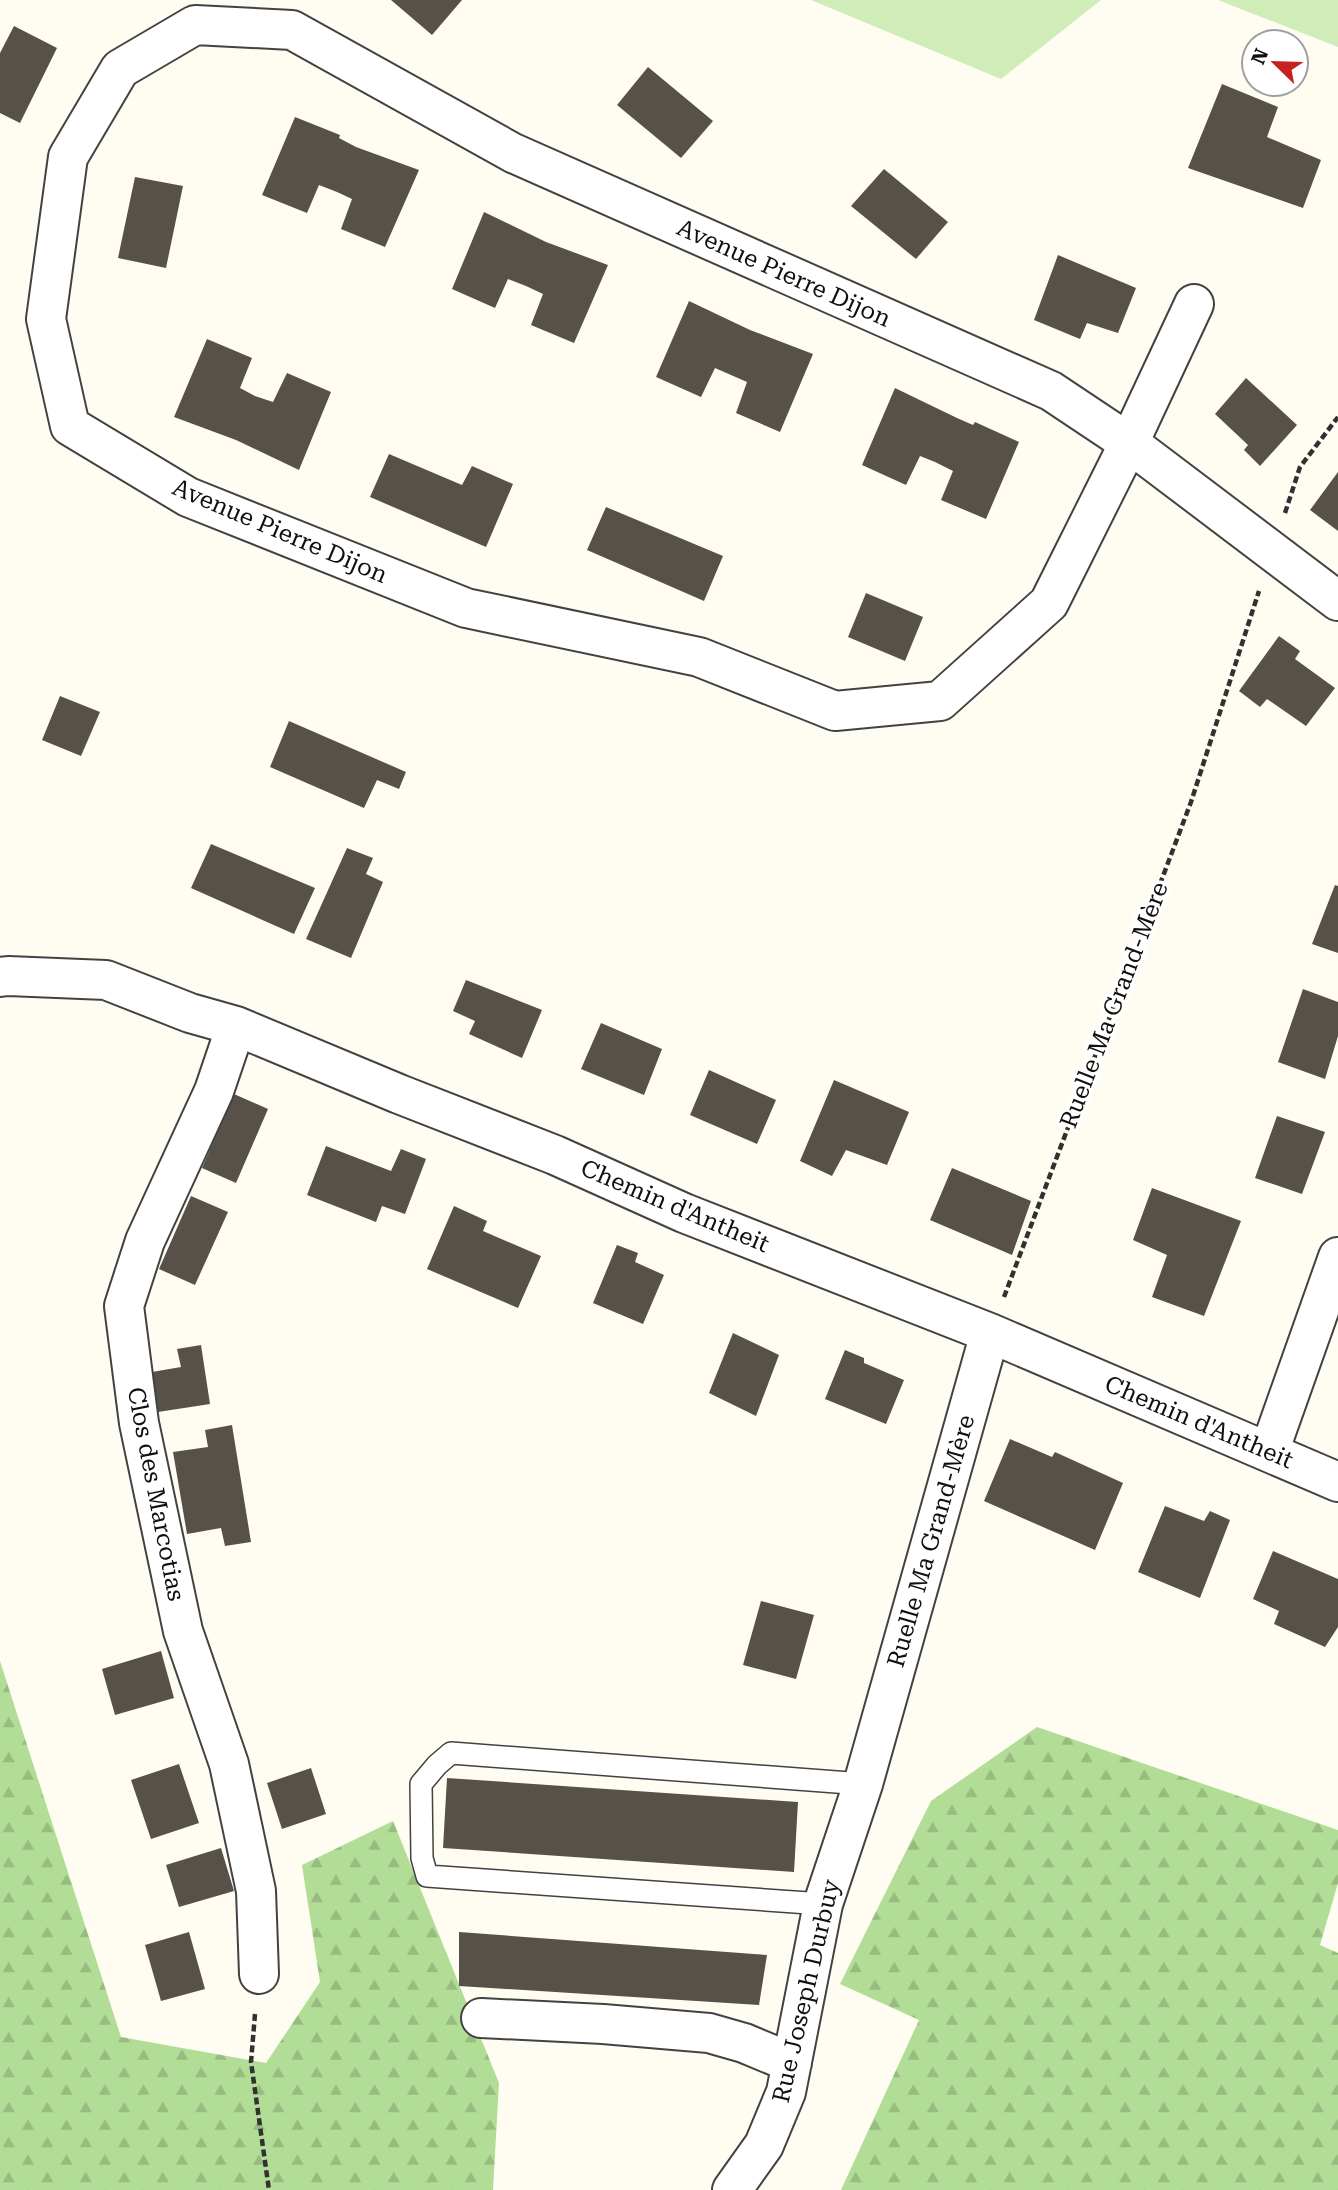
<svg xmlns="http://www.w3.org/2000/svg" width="1338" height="2190" viewBox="0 0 1338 2190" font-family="'Roboto Serif',serif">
	<defs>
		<pattern id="forest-firs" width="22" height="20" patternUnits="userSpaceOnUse" patternTransform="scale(1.75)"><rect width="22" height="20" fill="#b2dd96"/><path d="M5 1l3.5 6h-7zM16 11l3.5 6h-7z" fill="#98bc80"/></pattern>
	</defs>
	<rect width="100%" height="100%" fill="#fffdf1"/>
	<!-- grass -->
	<path fill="#d0ecb8" d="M 811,0 L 1101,0 L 1001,79 Z
		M 1218,0 L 1338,0 L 1338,47 Z"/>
	<!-- forest -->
	<path fill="url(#forest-firs)" d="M 0,1661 L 121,2037 L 266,2063 L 320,1982 L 302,1865 L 393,1821 L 499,2083 L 493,2190 L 0,2190 Z
		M 1037,1727 L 1338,1830 L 1338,1883 L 1320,1945 L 1338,1953 L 1338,2190 L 841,2190 L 919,2020 L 840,1984 L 931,1801 Z"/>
	<!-- building -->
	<path fill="#58514a" d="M 391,0 L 462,0 L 432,35 Z
		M 14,26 L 57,48 L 20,123 L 0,113 L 0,53 Z
		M 648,67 L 713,121 L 681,158 L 617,105 Z
		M 1222,84 L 1278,107 L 1267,137 L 1321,160 L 1303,208 L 1188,168 Z
		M 295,117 L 340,135 L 339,138 L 356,147 L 419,170 L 385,247 L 341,229 L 352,199 L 337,192 L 319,185 L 307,213 L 262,195 Z
		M 884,169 L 948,222 L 916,259 L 851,206 Z
		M 135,177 L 183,186 L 166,268 L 118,258 Z
		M 484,212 L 546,242 L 608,265 L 574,343 L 531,325 L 543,294 L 526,286 L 508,279 L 495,308 L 452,289 Z
		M 1058,255 L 1136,288 L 1118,333 L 1087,323 L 1080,339 L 1034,320 Z
		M 689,301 L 750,330 L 813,354 L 780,432 L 736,413 L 747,382 L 715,368 L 701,397 L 656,377 Z
		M 207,339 L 252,358 L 240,388 L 255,396 L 273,402 L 287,373 L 331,392 L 299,470 L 236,440 L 174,417 Z
		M 1246,378 L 1297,425 L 1260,466 L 1244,450 L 1248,445 L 1215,414 Z
		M 895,388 L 957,418 L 973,425 L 975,422 L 1019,442 L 986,519 L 941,500 L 953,471 L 935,462 L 920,456 L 906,485 L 862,465 Z
		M 389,454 L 462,485 L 472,466 L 513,484 L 486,547 L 370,497 Z
		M 1338,472 L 1338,531 L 1310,510 Z
		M 606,507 L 723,556 L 704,601 L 587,550 Z
		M 866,593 L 923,617 L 905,661 L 848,637 Z
		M 1279,636 L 1300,651 L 1295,659 L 1335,688 L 1306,726 L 1267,699 L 1260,707 L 1239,691 Z
		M 60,696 L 100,712 L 81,756 L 42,740 Z
		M 289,721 L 406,772 L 399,789 L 377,780 L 364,808 L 270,767 Z
		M 211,844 L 315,888 L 294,934 L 191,888 Z
		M 347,848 L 373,858 L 366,874 L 383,882 L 351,958 L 306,939 Z
		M 1335,885 L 1338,886 L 1338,953 L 1312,944 Z
		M 466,980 L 542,1010 L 522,1058 L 469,1034 L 475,1021 L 453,1011 Z
		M 1303,989 L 1338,1002 L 1338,1036 L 1325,1079 L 1278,1062 Z
		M 601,1023 L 662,1049 L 644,1095 L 581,1069 Z
		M 709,1070 L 776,1100 L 757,1144 L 690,1115 Z
		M 834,1080 L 909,1112 L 887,1165 L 846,1150 L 832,1176 L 800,1161 Z
		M 234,1094 L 268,1109 L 236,1183 L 202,1168 Z
		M 1277,1116 L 1325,1132 L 1302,1194 L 1255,1178 Z
		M 326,1146 L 391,1171 L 401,1149 L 426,1159 L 405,1214 L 382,1206 L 376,1222 L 307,1195 Z
		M 952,1168 L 1031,1201 L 1012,1255 L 930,1220 Z
		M 1152,1188 L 1241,1221 L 1204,1316 L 1152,1297 L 1167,1255 L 1133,1240 Z
		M 191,1196 L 228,1212 L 195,1285 L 159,1269 Z
		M 454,1206 L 487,1221 L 483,1231 L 541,1256 L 518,1308 L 427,1269 Z
		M 617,1245 L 638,1253 L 635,1262 L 664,1275 L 643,1324 L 593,1303 Z
		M 733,1333 L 779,1355 L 756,1416 L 709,1393 Z
		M 201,1345 L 210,1404 L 158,1412 L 152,1372 L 181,1367 L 177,1349 Z
		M 845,1350 L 864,1358 L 864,1363 L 904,1380 L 886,1424 L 825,1399 Z
		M 232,1425 L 251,1542 L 225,1546 L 221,1528 L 187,1534 L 173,1452 L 208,1447 L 205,1430 Z
		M 1010,1439 L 1052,1457 L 1055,1452 L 1123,1483 L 1095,1550 L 984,1501 Z
		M 1165,1506 L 1204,1521 L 1210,1511 L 1230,1520 L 1200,1598 L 1138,1572 Z
		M 1273,1551 L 1338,1579 L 1338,1627 L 1325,1647 L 1274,1624 L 1279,1611 L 1253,1599 Z
		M 761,1601 L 814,1615 L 796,1679 L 743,1665 Z
		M 161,1651 L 174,1698 L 115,1715 L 102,1669 Z
		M 179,1764 L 199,1823 L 151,1839 L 131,1780 Z
		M 311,1768 L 326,1814 L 282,1829 L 267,1783 Z
		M 447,1778 L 798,1802 L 794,1872 L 443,1848 Z
		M 221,1848 L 234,1891 L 179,1907 L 166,1865 Z
		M 189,1932 L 205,1989 L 161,2001 L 145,1945 Z
		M 459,1932 L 767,1955 L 759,2005 L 459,1986 Z"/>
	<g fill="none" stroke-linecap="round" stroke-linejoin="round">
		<!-- service casing -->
		<g stroke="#424242" stroke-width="24">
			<path id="service" d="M 823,1904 L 427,1876 L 422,1858 L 421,1784 L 437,1765 L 451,1753 L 863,1784"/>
		</g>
		<!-- minor casing -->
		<g stroke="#424242" stroke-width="42">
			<path id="minor" d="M 1194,304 L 1129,443 L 1049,603 L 940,701 L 835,711 L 699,657 L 466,608 L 188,497 L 70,426 L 46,319 L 68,157 L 120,69 L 195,25 L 292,30 L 513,153 L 1051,391 L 1129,443 L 1338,601
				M 0,977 L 8,976 L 106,980 L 190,1013 L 236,1026 L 399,1094 L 555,1155 L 684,1213 L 990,1333 L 1338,1482
				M 236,1026 L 214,1091 L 145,1241 L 124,1306 L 139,1423 L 183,1631 L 229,1764 L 256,1891 L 259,1974
				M 1269,1452 L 1338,1257
				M 481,2018 L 603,2024 L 709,2033 L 744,2043 L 792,2063
				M 732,2190 L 764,2145 L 786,2092 L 823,1904 L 863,1784 L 990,1333"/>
		</g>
		<!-- path -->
		<path stroke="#313131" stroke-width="4.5" stroke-dasharray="7 3.5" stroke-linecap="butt" d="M 1285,513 L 1300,467 L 1338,417
			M 1004,1297 L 1191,802 L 1259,591
			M 255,2014 L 251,2062 L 269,2190"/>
		<!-- service -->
		<use href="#service" stroke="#fff" stroke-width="21"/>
		<!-- minor -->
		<use href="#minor" stroke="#fff" stroke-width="38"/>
	</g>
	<g text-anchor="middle" stroke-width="7" stroke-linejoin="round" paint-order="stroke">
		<!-- street labels -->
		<g font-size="24" fill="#0f0f0f" stroke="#fff">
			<text transform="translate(784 273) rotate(24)" y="8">Avenue Pierre Dijon</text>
			<text transform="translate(280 531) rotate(23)" y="8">Avenue Pierre Dijon</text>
			<text transform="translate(1114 1005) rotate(-69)" y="8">Ruelle Ma Grand-Mère</text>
			<text transform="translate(675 1206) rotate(23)" y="8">Chemin d'Antheit</text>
			<text transform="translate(1199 1422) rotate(23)" y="8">Chemin d'Antheit</text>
			<text transform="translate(156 1494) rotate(79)" y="8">Clos des Marcotias</text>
			<text transform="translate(931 1541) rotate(-74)" y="8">Ruelle Ma Grand-Mère</text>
			<text transform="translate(806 1991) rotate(-77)" y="8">Rue Joseph Durbuy</text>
		</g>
	</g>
	<!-- north arrow -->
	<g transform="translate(1275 63) rotate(293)"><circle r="33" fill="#ffffff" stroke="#9f9f9f" stroke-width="2"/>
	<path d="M0-5L12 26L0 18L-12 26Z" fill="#c62120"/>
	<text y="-10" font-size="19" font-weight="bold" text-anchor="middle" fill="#0f0f0f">N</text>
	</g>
</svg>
